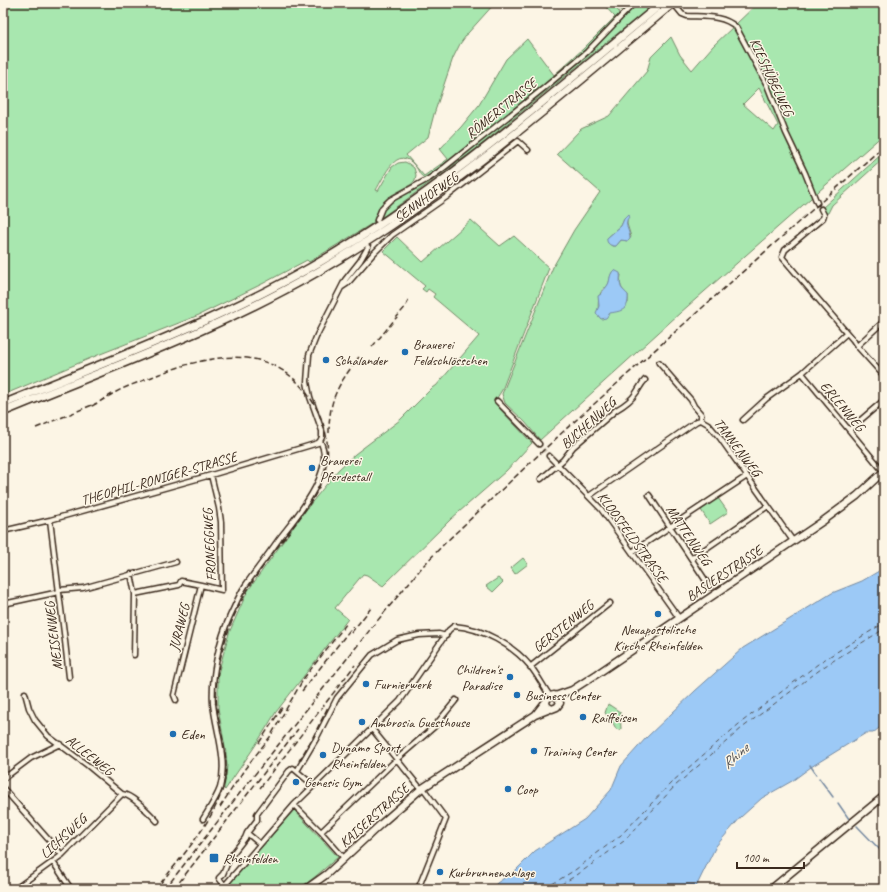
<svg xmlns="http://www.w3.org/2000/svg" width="887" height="892" viewBox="0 0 887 892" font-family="Caveat,sans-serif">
	<rect width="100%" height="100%" fill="#fcf5e5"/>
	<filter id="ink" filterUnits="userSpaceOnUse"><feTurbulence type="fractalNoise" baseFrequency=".025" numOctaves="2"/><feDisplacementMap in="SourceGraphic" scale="8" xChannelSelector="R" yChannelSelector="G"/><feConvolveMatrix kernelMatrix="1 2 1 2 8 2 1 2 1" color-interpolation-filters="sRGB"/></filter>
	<g filter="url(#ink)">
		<!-- green -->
		<path fill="#a8e7af" stroke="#728866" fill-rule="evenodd" d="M 3,3 L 495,3 L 468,33 L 460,44 L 453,58 L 434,114 L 428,137 L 406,155 L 424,176 L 448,159 L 440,149 L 461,127 L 479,105 L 506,59 L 527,39 L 554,75 L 583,49 L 615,17 L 602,3 L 631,3 L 623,10 L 620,10 L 616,6 L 615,7 L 619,12 L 618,17 L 585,51 L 543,86 L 531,93 L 531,96 L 471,144 L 425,178 C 419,176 419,170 415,166 C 397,143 384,177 376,190 L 378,191 L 392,167 L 398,163 L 405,162 L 409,164 L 414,168 L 416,175 L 415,180 L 412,184 L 392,195 L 384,201 L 379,208 L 373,223 L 309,262 L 307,260 L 264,283 L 199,315 L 98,355 L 3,395 Z
			M 636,3 L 655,3 L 476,149 L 381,218 L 382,213 L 386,206 L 397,197 L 437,175 L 589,54 Z
			M 758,3 L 884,3 L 884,134 L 680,313 L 540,440 L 525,422 L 505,403 L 502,394 L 553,267 L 574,230 L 600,192 L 557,154 L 581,129 L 609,116 L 647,71 L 651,57 L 671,37 L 680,55 L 692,70 L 713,46 ZM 759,88 L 778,125 L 774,131 L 743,104 ZM 627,218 L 627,224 L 631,237 L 628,241 L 621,240 L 616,246 L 612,246 L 608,243 L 607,238 L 621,226 L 624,219 ZM 614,270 L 621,275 C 619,285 621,289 628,295 L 628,303 L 609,313 L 603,319 L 599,317 C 598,307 597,297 603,289 C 605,287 607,288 608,285 C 611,279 609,275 614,270 Z
			M 884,152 L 884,158 L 832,205 L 828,213 L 825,213 L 822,208 Z
			M 471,220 L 500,246 L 514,236 L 549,268 L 502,390 L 495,401 L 499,408 L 532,443 L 506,471 L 451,519 L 383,586 L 367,575 L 363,574 L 335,608 L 348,619 L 276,712 L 255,746 L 225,790 L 224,789 L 227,766 L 226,753 L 218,708 L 218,674 L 229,633 L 247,592 L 304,512 L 338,470 L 355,454 L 400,420 L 433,387 L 436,386 L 479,336 L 433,297 L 435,294 L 428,289 L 426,292 L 422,289 L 425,286 L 383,251 L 397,237 L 423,262 Z
			M 718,498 L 728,512 L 710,524 L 701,510 Z
			M 523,558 L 528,564 L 515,574 L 511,568 Z
			M 498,578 L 503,582 L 493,592 L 486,586 Z
			M 608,704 L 620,712 L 621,729 L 619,730 L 616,729 L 612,721 L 605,713 Z
			M 294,810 L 338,857 L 316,876 L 299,889 L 234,889 L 230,883 Z"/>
		<!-- water -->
		<path fill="#9cc9f6" stroke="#7589a0" d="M 628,215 L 629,217 C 623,223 630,231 630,239 L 628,241 L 621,240 L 616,246 C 611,246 606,244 607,238 L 621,226 L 624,219 Z
			M 614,270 L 620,273 C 621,277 619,282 621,287 C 622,290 626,292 628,295 C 629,310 622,311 610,313 L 606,318 L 601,319 L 596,313 L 599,306 L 598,296 L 601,294 C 603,290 605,289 607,286 C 611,281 608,276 614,270 Z
			M 884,568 L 884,724 L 873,733 L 866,733 L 811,767 L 792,781 L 762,798 L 741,817 L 716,846 L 695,889 L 491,889 L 497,883 L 516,870 L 535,851 L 585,819 L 611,790 L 621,766 L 646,738 L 695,691 L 743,648 L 832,593 L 862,581 Z"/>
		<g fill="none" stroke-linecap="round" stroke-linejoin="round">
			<!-- stream -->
			<path stroke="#7589a0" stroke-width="1.5" d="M 810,765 L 816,774
				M 819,778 L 833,797
				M 838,803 L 849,819
				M 857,826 L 884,854"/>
			<!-- ferry -->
			<path stroke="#535254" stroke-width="1" stroke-dasharray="5 4" stroke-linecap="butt" d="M 544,889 L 575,870 L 621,835 L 672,782 L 739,724 L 822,661 L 884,623
				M 553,889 L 577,875 L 624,841 L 675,786 L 742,728 L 825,666 L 884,629"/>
			<!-- street-tunnel -->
			<path stroke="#d5ccbd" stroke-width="4" stroke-dasharray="4 2" stroke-linecap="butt" d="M 539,444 L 549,456"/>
			<!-- street casing -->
			<g stroke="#3b2a1e" stroke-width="7">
				<path id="street" d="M 673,3 L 682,14 L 687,16 C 704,17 723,15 736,27 L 767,85 L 786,133 L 805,173 L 817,203
					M 821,209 L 824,215 L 823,218 L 785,250 L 782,257 L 853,340 L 857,346 L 884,376
					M 377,220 L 382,208 L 390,200 L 430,178 L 445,167 L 544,88 L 587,52 L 634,3
					M 342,287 L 348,283 L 373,254 L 392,235 L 448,196 L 518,141 L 528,150
					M 857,346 L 884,321
					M 659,363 L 691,400 L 694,406 L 701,414 L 701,420
					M 802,373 L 883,471
					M 497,401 L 539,444
					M 743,420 L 766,399 L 802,373 L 847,333
					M 849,430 L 884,400
					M 320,441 L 322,437 L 322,431 L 310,397 L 307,382 L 309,355 L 317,335 L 345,280 L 360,261 L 368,247
					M 549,456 L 601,509 L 679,618
					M 541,479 L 563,460 L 573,447 L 616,410 C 623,406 631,401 636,393 C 639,389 641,384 645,380
					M 649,495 L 710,587
					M 589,496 L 697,421 L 701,420 L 708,424 L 720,438 L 793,541
					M 50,520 L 65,641 L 69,677
					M 3,531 L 50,520 L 211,475 L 318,443 L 320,441
					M 632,552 L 747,476
					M 692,558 L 768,506
					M 131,574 L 135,594 L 134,655
					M 59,590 L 83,588 L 176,562
					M 135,594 L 179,585 L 181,581 L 201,585
					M 8,603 L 59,592
					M 530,667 L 610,603
					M 25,693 L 29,708 L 35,720 L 48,736 L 87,765 L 122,794 C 133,795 149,813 157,821
					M 176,700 L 174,695 L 201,585 L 222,590 L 221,522 L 219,508 L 211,475
					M 372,729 L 421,789
					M 297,771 L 316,739 L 337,698 L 372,655 L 397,640 L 419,635 L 439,634 L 446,636
					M 3,779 L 31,758 L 60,744
					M 3,788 L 62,855
					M 294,805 L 321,832 L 344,858
					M 203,819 C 209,809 216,799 220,788 C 228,760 216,731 213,704 C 211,677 219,640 230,616 C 235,606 239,595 245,586 C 256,570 268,555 279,539 C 296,517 337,471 320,441
					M 321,832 L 397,759 L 434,727 L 456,700
					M 247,833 L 260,844
					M 53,862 L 71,889
					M 225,885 L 294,805 L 400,701 L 449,630 L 454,626 C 482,628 513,645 531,667 C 538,676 543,686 550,696
					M 15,889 L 62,855 L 122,794
					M 227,889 L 219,878 L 223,874 L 230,857 L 245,838 L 247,833 L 257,820 L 257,814 L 289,771 L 293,768 L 313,785
					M 418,889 L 446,819 L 423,788"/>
			</g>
			<!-- primary casing -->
			<g stroke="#3b2a1e" stroke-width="9">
				<path id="primary" d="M 555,696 L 572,690 L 597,674 L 823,521 L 857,496 L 884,471
					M 536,714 L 550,696 L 554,695 L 557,696 L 560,703 L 557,707 L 552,709 L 547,706 L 546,702
					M 306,889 L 327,874 L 382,823 L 421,789 L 535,715 L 550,709
					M 771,889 L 884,796"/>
			</g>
			<!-- highway casing -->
			<g stroke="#3b2a1e" stroke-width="10">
				<path id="highway" d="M 3,404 C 108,361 215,322 313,266 C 438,194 551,95 662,3
					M 3,412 C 109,368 219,329 319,271 C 444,198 555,102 666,9"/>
			</g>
			<!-- street -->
			<use href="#street" stroke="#fcf5e5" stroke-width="4"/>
			<!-- primary -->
			<use href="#primary" stroke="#fcf5e5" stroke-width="6"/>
			<!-- highway -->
			<use href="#highway" stroke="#fcf5e5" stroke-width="7"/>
			<!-- rail -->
			<path stroke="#3b2a1e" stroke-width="1.5" stroke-dasharray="6 3" stroke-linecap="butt" d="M 372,347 L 406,306 L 409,298
				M 92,406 C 100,402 108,396 116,392 C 127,386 140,382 152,377 C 211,353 276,340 314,404 C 328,427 332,455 322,480 C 314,501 299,519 286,536 C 262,567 239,597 227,635 C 219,659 214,683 217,709 C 220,732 229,755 225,779 C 218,818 180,858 156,889
				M 36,428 L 97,403
				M 329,433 C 329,398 338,385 359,357
				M 351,633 L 371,608
				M 302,691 L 353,626
				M 259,743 L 283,706
				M 299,761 L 313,737 L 328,707
				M 260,788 L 355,665
				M 220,807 L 244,770 L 270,737 L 304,678 L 347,623
				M 165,889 L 236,798 L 373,626 L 423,566 L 446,542 L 566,429 L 884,146
				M 174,889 L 298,729"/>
			<!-- highway-bridge casing -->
			<g stroke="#3b2a1e" stroke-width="10" stroke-linecap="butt">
				<path id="highway-bridge" d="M 666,9 L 674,3"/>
			</g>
			<!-- highway-bridge -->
			<use href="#highway-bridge" stroke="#fcf5e5" stroke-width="7"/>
		</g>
	</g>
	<!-- markers -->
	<g fill="#1f6fb2" stroke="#fcf5e5" stroke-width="1.5">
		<circle cx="405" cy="352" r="4"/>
		<circle cx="326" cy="360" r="4"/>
		<circle cx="312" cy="468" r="4"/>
		<circle cx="658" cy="614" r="4"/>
		<circle cx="510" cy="677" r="4"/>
		<circle cx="366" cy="684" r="4"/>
		<circle cx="517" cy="695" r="4"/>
		<circle cx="583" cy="717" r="4"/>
		<circle cx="362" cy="722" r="4"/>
		<circle cx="173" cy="734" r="4"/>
		<circle cx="534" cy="751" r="4"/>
		<circle cx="323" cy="755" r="4"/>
		<circle cx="296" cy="782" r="4"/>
		<circle cx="508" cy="789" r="4"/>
		<rect x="209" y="853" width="10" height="10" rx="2"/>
		<circle cx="440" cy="872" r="4"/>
	</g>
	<g text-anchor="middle" stroke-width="3" stroke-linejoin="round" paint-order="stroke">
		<!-- street labels -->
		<g font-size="14" fill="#3b2a1e" stroke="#fcf5e5">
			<text transform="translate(772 77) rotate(65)" y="5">KIESHÜBELWEG</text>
			<text transform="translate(501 108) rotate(-39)" y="5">RÖMERSTRASSE</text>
			<text transform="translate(426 197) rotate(-36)" y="5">SENNHOFWEG</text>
			<text transform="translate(843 406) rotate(50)" y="5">ERLENWEG</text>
			<text transform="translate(588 423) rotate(-42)" y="5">BUCHENWEG</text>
			<text transform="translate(738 447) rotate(53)" y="5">TANNENWEG</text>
			<text transform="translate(159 478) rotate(-16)" y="5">THEOPHIL-RONIGER-STRASSE</text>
			<text transform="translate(689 535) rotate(56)" y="5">MATTENWEG</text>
			<text transform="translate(633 537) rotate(54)" y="5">KLOOSFELDSTRASSE</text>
			<text transform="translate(209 545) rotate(-93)" y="5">FRONEGGWEG</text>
			<text transform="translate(724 573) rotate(-34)" y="5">BASLERSTRASSE</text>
			<text transform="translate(563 626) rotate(-39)" y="5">GERSTENWEG</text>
			<text transform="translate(179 627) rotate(-76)" y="5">JURAWEG</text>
			<text transform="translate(53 636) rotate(-97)" y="5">MEISENWEG</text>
			<text transform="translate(90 755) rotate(38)" y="5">ALLEEWEG</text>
			<text transform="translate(374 815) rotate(-42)" y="5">KAISERSTRASSE</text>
			<text transform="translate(63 836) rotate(-43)" y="5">LICHSWEG</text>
		</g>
		<!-- poi labels -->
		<g font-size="14" fill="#3b2a1e" stroke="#fcf5e5" text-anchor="start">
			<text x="413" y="349">Brauerei<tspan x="413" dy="16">Feldschlösschen</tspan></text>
			<text x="334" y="365">Schalander</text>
			<text x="320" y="465">Brauerei<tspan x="320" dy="16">Pferdestall</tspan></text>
			<text x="658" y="634" text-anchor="middle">Neuapostolische<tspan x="658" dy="16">Kirche Rheinfelden</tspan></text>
			<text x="502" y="674" text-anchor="end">Children's<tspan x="502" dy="16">Paradise</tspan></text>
			<text x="374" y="689">Furnierwerk</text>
			<text x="525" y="700">Business Center</text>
			<text x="591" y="722">Raiffeisen</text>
			<text x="370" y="727">Ambrosia Guesthouse</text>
			<text x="181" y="739">Eden</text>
			<text x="331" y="752">Dynamo Sport<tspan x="331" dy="16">Rheinfelden</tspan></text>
			<text x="542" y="756">Training Center</text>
			<text x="304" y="787">Genesis Gym</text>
			<text x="516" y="794">Coop</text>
			<text x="223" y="863">Rheinfelden</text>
			<text x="448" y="877">Kurbrunnenanlage</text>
		</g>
		<!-- water labels -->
		<g font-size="15" font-style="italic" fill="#535254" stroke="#fcf5e5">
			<text transform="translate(735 756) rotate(-41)" y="5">Rhine</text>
		</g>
	</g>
	<!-- margin -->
	<rect width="887" height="892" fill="none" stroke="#fcf5e5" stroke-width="16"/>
	<rect x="8" y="8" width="871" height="876" fill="none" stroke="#3b2a1e" stroke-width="1.5" filter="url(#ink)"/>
	<!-- scale -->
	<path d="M737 862v6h67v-6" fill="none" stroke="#3b2a1e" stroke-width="2"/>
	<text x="743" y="862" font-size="12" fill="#3b2a1e" stroke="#fcf5e5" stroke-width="3" paint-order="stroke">100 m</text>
</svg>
